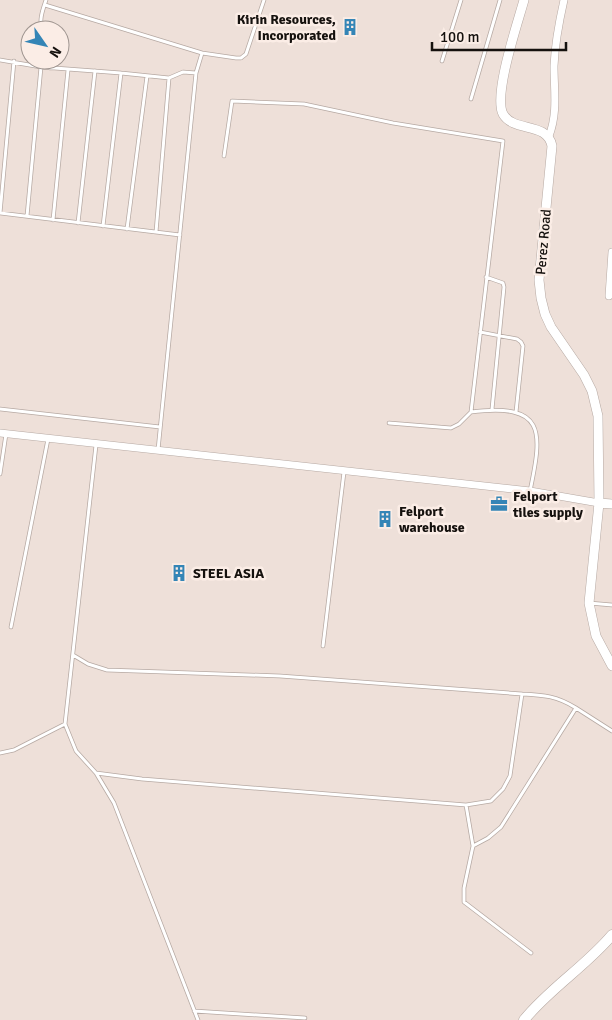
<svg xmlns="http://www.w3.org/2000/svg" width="612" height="1020" viewBox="0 0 612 1020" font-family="Signika,sans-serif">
	<rect width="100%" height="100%" fill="#eee0d9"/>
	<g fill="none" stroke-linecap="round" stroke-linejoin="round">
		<!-- service casing -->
		<g stroke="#b6a9a3" stroke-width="4.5">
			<path id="service" d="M 45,5 L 202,53
				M 43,30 C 38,22 43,9 46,0
				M 0,60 L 41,67 L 121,73 L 169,78 L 183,72 L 196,73
				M 442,61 L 461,0
				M 50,68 L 51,60
				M 471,99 L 500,0
				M 224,156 L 232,101 L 304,104 L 393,123 L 503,141 L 471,412
				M 0,213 L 180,235
				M 0,213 L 14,61
				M 27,216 L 41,67
				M 53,220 L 68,70
				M 78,223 L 95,71
				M 103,226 L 121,73
				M 127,229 L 147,76
				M 156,232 L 169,78
				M 486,277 L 503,283 L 504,287 L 492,409
				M 480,332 L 517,339 L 521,342 L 523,346 L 516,412
				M 0,409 L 160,427
				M 389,423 L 451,428 L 459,424 L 471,412 C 545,403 543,430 530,491
				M 96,445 L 65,724 L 76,751 L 96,773 L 114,803 L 198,1020
				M 158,450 L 196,73 L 202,53 L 236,58 L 241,58 L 246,54 L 264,0
				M 0,474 L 6,434
				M 589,603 L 612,605
				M 11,627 L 48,439
				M 323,646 L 344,472
				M 73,655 L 88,664 L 107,670 L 280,676 L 522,694 L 510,776 L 503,789 L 491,801 L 466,805 L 142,779 L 96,773
				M 576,708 L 612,731
				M 0,753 L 14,750 L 65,724
				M 466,805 L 473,846 L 464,888 L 464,902 L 531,953
				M 473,846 L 488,838 L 501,827 L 576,708 C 557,696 544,695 522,694
				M 194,1011 L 305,1018"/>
		</g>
		<!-- minor casing -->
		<g stroke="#b6a9a3" stroke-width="8">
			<path id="minor" d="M 549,136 C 558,113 554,90 554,66 C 555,44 559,22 564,0
				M 609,296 L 612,252
				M 0,433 L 530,491 L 599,503"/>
		</g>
		<!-- tertiary casing -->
		<g stroke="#b6a9a3" stroke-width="10">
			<path id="tertiary" d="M 524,0 C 518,22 493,95 503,114 C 514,133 547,121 552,146 L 539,280 L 541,298 L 545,314 L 551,327 L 584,375 L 592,391 L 598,416 L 599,503 L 589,603 L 596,636 L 612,666
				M 599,503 L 612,504"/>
		</g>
		<!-- secondary casing -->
		<g stroke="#b6a9a3" stroke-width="11">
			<path id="secondary" d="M 524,1020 C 550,988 586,966 612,935"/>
		</g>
		<!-- service -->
		<use href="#service" stroke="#fff" stroke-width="3"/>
		<!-- minor -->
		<use href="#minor" stroke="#fff" stroke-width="7"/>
		<!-- tertiary -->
		<use href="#tertiary" stroke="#fff" stroke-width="9"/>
		<!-- secondary -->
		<use href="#secondary" stroke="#fff" stroke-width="10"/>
	</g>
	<!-- icons -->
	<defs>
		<g id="building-bare" transform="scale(1.35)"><path d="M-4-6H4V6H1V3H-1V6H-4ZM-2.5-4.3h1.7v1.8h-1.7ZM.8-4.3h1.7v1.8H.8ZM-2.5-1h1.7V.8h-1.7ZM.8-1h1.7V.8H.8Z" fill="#3485b6" stroke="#fbede6" stroke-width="2.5" paint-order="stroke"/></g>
		<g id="office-bare" transform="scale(1.35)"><path d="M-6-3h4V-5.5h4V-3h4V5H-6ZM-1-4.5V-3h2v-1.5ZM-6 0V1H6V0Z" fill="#3485b6" stroke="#fbede6" stroke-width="2.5" paint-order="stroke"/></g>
	</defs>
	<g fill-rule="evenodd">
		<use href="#building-bare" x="350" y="27"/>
		<use href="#office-bare" x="499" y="504"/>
		<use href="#building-bare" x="385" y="519"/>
		<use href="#building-bare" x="179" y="573"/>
	</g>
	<g text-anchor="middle" stroke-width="5" stroke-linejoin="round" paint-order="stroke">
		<!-- poi labels -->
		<g font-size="14" font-weight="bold" fill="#15110e" stroke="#fbede6" text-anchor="start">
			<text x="336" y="24" text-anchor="end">Kirin Resources,<tspan x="336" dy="16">Incorporated</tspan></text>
			<text x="513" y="501">Felport<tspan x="513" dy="16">tiles supply</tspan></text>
			<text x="399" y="516">Felport<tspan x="399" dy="16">warehouse</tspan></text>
			<text x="193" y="578">STEEL ASIA</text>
		</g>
		<!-- street labels -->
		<g font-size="14" fill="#15110e" stroke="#fbede6">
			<text transform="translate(543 242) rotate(-85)" y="5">Perez Road</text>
		</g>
	</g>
	<!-- north arrow -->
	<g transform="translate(45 45) rotate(124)"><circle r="24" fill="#fbede6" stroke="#9f9590"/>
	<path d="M0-4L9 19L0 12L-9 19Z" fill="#3485b6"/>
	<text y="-8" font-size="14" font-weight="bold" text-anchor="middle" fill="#15110e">N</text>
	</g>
	<!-- scale -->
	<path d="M432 42v8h134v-8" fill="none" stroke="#15110e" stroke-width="2.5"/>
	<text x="440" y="42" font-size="15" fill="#15110e" stroke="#fbede6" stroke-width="4" paint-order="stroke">100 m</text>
</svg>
